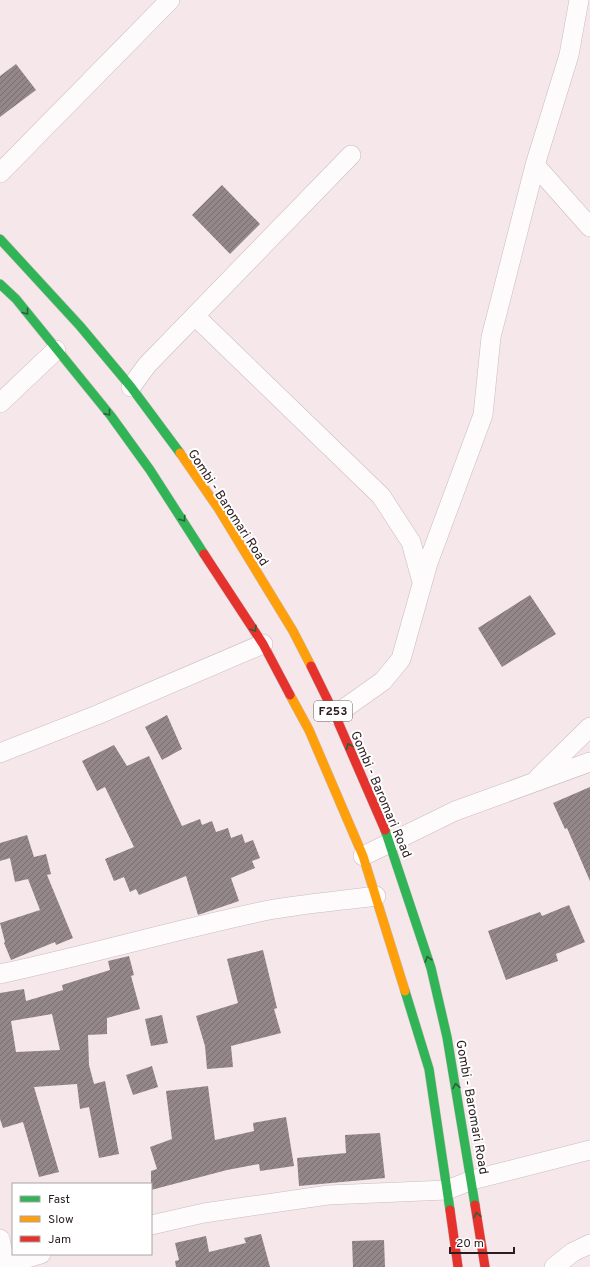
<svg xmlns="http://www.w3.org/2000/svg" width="590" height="1267" viewBox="0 0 590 1267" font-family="Overpass,sans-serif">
	<defs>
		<pattern id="building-hatch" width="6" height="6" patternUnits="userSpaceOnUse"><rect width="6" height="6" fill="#94878a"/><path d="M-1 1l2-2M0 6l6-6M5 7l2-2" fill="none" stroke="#796e70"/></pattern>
	</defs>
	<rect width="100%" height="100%" fill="#f5e7ea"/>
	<!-- building -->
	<path fill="url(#building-hatch)" fill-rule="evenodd" d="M 16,64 L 36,90 L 0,117 L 0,76 Z
		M 222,185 L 260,224 L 230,254 L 192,215 Z
		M 530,595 L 556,634 L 502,667 L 478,628 Z
		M 167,715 L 182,749 L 162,760 L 145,727 Z
		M 114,745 L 127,766 L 149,756 L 182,826 L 200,819 L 202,825 L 212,821 L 216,832 L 228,828 L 231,838 L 242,834 L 245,843 L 253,840 L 260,858 L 252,861 L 255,868 L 231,878 L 239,901 L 198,915 L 186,876 L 139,895 L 136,889 L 130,892 L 124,877 L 114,881 L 105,859 L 134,847 L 105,787 L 97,791 L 82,761 Z
		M 590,787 L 590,881 L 567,828 L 565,829 L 553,803 Z
		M 27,835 L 34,857 L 46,854 L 51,874 L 47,875 L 73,938 L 56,945 L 55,942 L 11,960 L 4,943 L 5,942 L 0,923 L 40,910 L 28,879 L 15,882 L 10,858 L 0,861 L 0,843 Z
		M 569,905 L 585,942 L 556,954 L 558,961 L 506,980 L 488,931 L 540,912 L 542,916 Z
		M 263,950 L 277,1008 L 274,1009 L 281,1033 L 231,1046 L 233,1067 L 207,1069 L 205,1046 L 196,1016 L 238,1003 L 227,959 Z
		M 129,956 L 134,975 L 131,976 L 140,1009 L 107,1018 L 107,1034 L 88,1035 L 89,1065 L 94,1084 L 105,1081 L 119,1154 L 99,1158 L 89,1107 L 80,1109 L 77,1084 L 34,1087 L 59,1172 L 39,1177 L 23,1122 L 3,1128 L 0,1119 L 0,993 L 24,989 L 26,1001 L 63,990 L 62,985 L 110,970 L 108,961 ZM 52,1014 L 60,1050 L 16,1052 L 11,1021 Z
		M 162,1015 L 168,1043 L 151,1046 L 145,1019 Z
		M 152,1066 L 158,1087 L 133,1095 L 126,1075 Z
		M 208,1086 L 215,1140 L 254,1131 L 253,1123 L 286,1117 L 294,1166 L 260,1171 L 259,1164 L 227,1170 L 151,1190 L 151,1171 L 157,1169 L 150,1147 L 172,1139 L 166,1091 Z
		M 380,1133 L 385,1178 L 299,1186 L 297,1158 L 346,1153 L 345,1135 Z
		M 261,1234 L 270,1267 L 176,1267 L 175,1261 L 179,1260 L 175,1243 L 206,1236 L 209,1252 L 246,1243 L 244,1238 Z
		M 384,1240 L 385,1267 L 353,1267 L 352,1241 Z"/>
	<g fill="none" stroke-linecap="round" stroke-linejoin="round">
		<!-- street casing -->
		<g stroke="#c9bcbe" stroke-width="20">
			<path id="street" d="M 535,165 L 590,227
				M 0,173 L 170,0
				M 195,316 L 381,496 L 411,542 L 422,582
				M 131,387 L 147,365 L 351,155
				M 0,403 L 56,350
				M 335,715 L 383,681 L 401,659 L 428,563 L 483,415 L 491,337 L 535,165 L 569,55 L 579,0
				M 0,753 L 97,715 L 263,644
				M 538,778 L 590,727
				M 363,856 L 455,811 L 590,762
				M 0,974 C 88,955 175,930 264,911 C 300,904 339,901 376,896
				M 151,1225 L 204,1213 L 328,1195 L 447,1190 L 472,1180 L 590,1150
				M 0,1239 L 6,1267
				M 0,1266 L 41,1254
				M 554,1267 L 573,1252 L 590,1244"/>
		</g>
		<!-- fast casing -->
		<g stroke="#c9bcbe" stroke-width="10">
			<path id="fast" d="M 0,239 L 80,326 L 131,387 L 180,453
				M 0,284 L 16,299 L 111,416 L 150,470 L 204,554
				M 385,830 L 431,968 L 447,1037 L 475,1205
				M 405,991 L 429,1069 L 450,1210"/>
		</g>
		<!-- slow casing -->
		<g stroke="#c9bcbe" stroke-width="10">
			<path id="slow" d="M 180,453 L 218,508 L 293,631 L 311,666
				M 290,695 L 309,730 L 363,856 L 405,991"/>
		</g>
		<!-- jam casing -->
		<g stroke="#c9bcbe" stroke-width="10">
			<path id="jam" d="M 204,554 L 263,644 L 290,695
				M 311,666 L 335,715 L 385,830
				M 475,1205 L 485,1267
				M 450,1210 L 458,1267"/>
		</g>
		<!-- street -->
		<use href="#street" stroke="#fefbfc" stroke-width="19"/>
		<!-- fast -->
		<use href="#fast" stroke="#30b455" stroke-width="9"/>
		<!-- slow -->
		<use href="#slow" stroke="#ff9f0a" stroke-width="9"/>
		<!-- jam -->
		<use href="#jam" stroke="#e5322d" stroke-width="9"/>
	</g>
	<!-- one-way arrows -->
	<defs><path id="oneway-chevron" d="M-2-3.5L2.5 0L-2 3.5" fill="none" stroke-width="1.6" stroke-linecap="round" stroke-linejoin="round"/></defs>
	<g stroke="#2d6037">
		<use href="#oneway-chevron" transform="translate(26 312) rotate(52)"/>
		<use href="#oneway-chevron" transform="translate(108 413) rotate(51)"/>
		<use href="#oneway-chevron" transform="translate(183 519) rotate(56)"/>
		<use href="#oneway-chevron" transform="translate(254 629) rotate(57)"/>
		<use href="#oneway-chevron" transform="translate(349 746) rotate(-114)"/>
		<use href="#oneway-chevron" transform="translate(428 959) rotate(-107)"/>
		<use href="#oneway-chevron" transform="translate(456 1086) rotate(-100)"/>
		<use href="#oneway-chevron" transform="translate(477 1215) rotate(-99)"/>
	</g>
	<g text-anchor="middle" stroke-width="4" stroke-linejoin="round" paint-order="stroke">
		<!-- shield labels -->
		<rect fill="#fff" stroke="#6b6062" stroke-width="1" x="314" y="701" width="38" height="20" rx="3"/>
		<g font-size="12" font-weight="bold" fill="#2b1c1f">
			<text x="333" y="715">F253</text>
		</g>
		<!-- street labels -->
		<g font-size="13" fill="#2b1c1f" stroke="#fff">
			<text transform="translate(229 507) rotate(57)" y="5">Gombi - Baromari Road</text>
			<text transform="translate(382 794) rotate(67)" y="5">Gombi - Baromari Road</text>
			<text transform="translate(473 1107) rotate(80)" y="5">Gombi - Baromari Road</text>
		</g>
	</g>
	<!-- legend -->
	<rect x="12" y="1183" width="140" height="72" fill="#ffffff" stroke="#aaa4a5"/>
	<rect x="20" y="1196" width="20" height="6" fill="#30b455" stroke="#aaa4a5"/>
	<text x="48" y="1203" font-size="12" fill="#2b1c1f">Fast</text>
	<rect x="20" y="1216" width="20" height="6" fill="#ff9f0a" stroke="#aaa4a5"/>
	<text x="48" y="1223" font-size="12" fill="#2b1c1f">Slow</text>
	<rect x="20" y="1236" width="20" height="6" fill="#e5322d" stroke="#aaa4a5"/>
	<text x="48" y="1243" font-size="12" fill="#2b1c1f">Jam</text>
	<!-- scale -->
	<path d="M450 1247v6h64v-6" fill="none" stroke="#2b1c1f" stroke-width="2"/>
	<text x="456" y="1247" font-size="12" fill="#2b1c1f" stroke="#ffffff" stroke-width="3" paint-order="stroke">20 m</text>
</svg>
